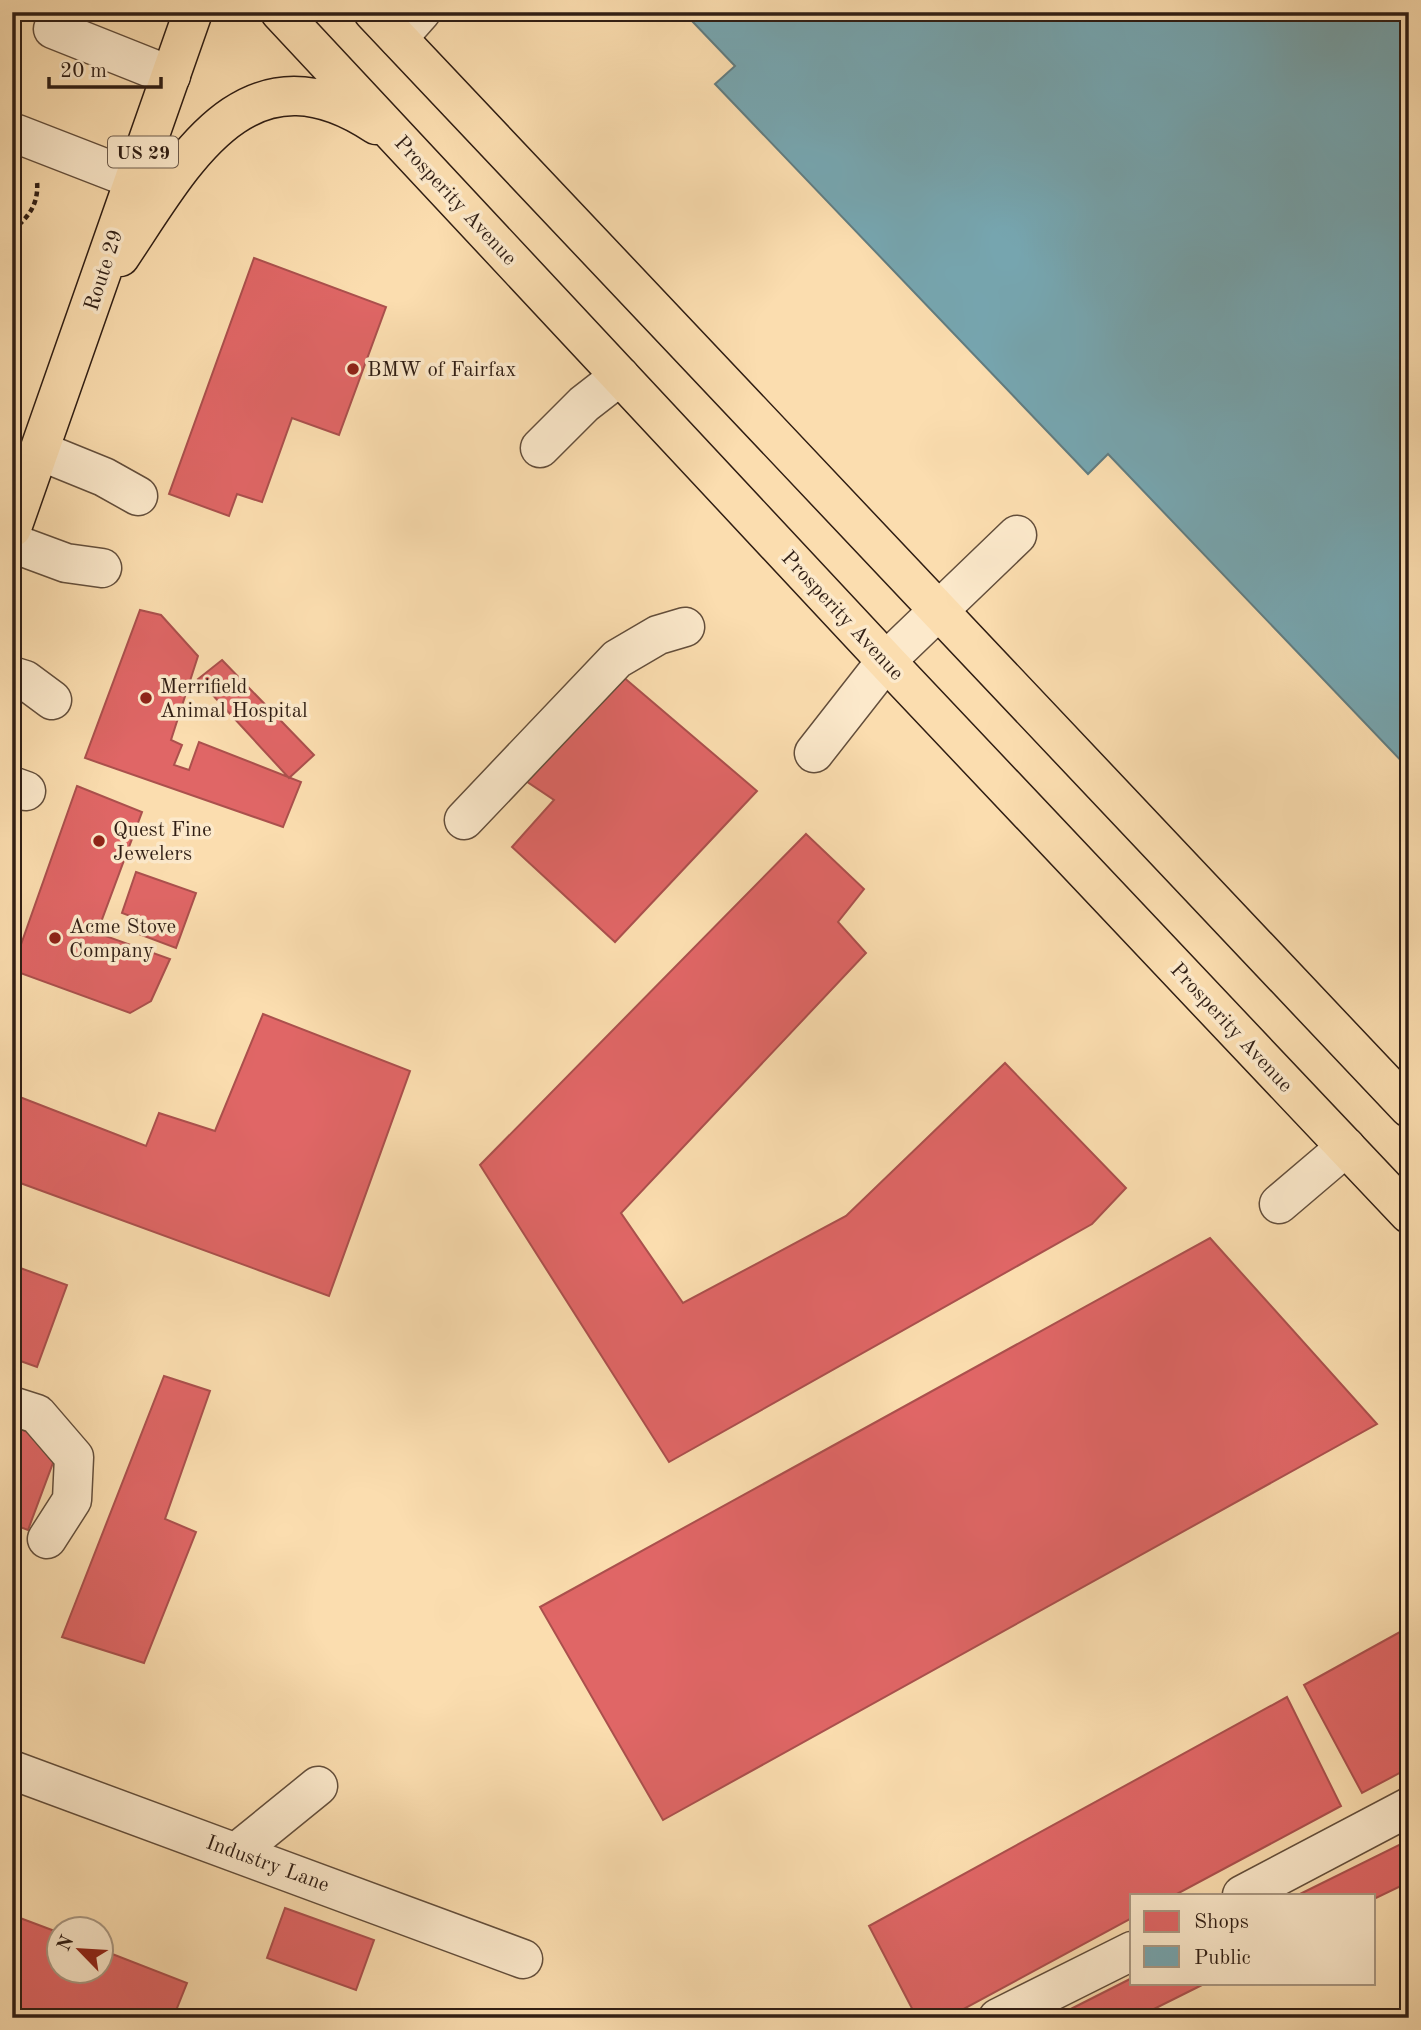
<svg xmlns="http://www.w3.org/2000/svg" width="1421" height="2030" viewBox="0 0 1421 2030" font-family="'Old Standard TT',serif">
	<rect width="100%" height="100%" fill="#fbddaf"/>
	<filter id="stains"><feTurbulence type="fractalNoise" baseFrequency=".00286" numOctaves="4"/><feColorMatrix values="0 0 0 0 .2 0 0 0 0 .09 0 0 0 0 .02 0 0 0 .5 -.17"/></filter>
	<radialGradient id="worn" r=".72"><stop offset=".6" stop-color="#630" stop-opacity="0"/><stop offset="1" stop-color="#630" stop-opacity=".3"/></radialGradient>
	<!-- shops -->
	<path fill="#e06666" stroke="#ab504d" stroke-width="2" d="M 254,258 L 386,307 L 339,435 L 292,418 L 262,502 L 237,494 L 229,516 L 169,494 Z
		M 140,610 L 161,615 L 198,656 L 171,740 L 182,745 L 174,765 L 189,770 L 199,742 L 301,782 L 283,827 L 85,758 Z
		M 222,660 L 314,755 L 289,778 L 198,679 Z
		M 615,670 L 757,791 L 615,942 L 512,847 L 554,800 L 517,775 Z
		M 77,786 L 142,812 L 97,933 L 170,959 L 151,1001 L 130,1013 L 12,970 Z
		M 806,834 L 864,889 L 838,922 L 866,953 L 621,1213 L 683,1303 L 846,1216 L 1005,1063 L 1126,1188 L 1092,1224 L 669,1462 L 480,1165 Z
		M 136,872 L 196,893 L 176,948 L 136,933 L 141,920 L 122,913 Z
		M 263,1014 L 410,1071 L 329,1296 L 12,1180 L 12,1094 L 146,1146 L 159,1113 L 215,1131 Z
		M 1210,1238 L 1377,1424 L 663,1820 L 540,1607 Z
		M 12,1265 L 67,1285 L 37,1367 L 12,1358 Z
		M 164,1376 L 210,1391 L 165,1519 L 196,1532 L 144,1663 L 62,1637 Z
		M 12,1426 L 60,1444 L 28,1530 L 12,1524 Z
		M 1409,1627 L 1409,1768 L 1362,1793 L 1304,1685 Z
		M 1287,1697 L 1341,1806 L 1175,1895 L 1132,1895 L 1132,1918 L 947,2018 L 917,2018 L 869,1926 Z
		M 1409,1840 L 1409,1882 L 1374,1899 L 1374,1895 L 1298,1895 Z
		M 285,1908 L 374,1940 L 356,1990 L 267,1958 Z
		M 12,1915 L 60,1933 L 60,1970 L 102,1970 L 102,1950 L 187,1983 L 173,2018 L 12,2018 Z
		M 1132,1978 L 1132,1983 L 1206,1983 L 1136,2018 L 1053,2018 Z"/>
	<!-- public -->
	<path fill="#76a5af" stroke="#617c80" stroke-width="2" d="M 699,12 L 1409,12 L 1409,769 L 1108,454 L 1088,474 L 715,84 L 735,66 L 691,20 Z"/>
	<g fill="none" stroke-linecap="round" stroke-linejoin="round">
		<!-- minor casing -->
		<g stroke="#634e3b" stroke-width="41">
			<path id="minor" d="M 53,29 L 171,76
				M 398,38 L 421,12
				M 17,134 L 133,179
				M 540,448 L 584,404 L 620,376
				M 40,451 L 104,477 L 138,496
				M 12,543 L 66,563 L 102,568
				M 12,676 L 25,680 L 52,700
				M 814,753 L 886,661 L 1017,535
				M 12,786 L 26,791
				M 464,820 L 617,659 L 658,635 L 685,627
				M 1279,1204 L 1346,1147
				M 12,1406 L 37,1414 L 74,1457 L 72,1500 L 47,1539
				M 12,1770 L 523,1959
				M 238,1851 L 318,1786
				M 1242,1895 L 1409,1807
				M 998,2018 L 1132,1951"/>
		</g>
		<!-- major casing -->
		<g stroke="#301e14" stroke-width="41">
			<path id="major" d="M 280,12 L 886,661 L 1409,1214
				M 373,12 L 1409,1108
				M 120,257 C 183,163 246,39 376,125
				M 12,528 L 193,12"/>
		</g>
		<!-- path -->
		<path stroke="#301e14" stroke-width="4.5" stroke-dasharray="5 3.5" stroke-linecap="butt" d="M 12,230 C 29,218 39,203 37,181"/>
		<!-- minor -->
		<use href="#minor" stroke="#fce9cb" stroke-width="38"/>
		<!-- major -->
		<use href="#major" stroke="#fbddaf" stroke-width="38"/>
	</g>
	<!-- markers -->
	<g fill="#8f2418" stroke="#fce9cb" stroke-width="2.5">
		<circle cx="353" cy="369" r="7"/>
		<circle cx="146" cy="698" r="7"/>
		<circle cx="99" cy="841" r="7"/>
		<circle cx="55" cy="938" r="7"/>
	</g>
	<g text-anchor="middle" stroke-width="7" stroke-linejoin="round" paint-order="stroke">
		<!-- shield labels -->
		<rect fill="#fce9cb" stroke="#6d5b4b" stroke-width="2" x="108" y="136.5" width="70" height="31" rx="5"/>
		<g font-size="19" font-weight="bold" fill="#301e14">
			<text x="143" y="159">US 29</text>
		</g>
		<!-- street labels -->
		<g font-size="21" fill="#301e14" stroke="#fce9cb">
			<text transform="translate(456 200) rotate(47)" y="7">Prosperity Avenue</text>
			<text transform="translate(103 270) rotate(-72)" y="7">Route 29</text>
			<text transform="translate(843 615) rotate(47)" y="7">Prosperity Avenue</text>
			<text transform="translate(1232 1027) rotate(47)" y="7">Prosperity Avenue</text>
			<text transform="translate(268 1863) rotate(20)" y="7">Industry Lane</text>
		</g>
		<!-- poi labels -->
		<g font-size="21" fill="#301e14" stroke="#fce9cb" text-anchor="start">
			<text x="367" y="376">BMW of Fairfax</text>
			<text x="160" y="693">Merrifield<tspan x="160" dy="24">Animal Hospital</tspan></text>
			<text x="113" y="836">Quest Fine<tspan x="113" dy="24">Jewelers</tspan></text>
			<text x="69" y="933">Acme Stove<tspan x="69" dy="24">Company</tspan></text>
		</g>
	</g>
	<!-- margin -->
	<rect width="1421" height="2030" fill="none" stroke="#fbddaf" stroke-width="42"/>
	<rect x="14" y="14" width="1393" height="2002" fill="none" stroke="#301e14" stroke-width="3.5"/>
	<rect x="21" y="21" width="1379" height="1988" fill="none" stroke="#301e14" stroke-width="2"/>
	<!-- legend -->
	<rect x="1130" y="1894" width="245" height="91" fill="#fce9cb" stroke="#aa9882" stroke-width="2"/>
	<rect x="1144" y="1911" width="35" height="21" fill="#e06666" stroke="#aa9882" stroke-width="2"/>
	<text x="1194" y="1928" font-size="21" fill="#301e14">Shops</text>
	<rect x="1144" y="1946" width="35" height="21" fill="#76a5af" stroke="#aa9882" stroke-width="2"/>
	<text x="1194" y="1964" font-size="21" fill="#301e14">Public</text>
	<!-- north arrow -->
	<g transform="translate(80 1950) rotate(295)"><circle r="33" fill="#fce9cb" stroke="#aa9882" stroke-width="2"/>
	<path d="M0-5L12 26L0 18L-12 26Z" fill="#8f2418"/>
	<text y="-10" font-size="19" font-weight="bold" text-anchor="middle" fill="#301e14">N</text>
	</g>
	<!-- scale -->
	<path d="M49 77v10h112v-10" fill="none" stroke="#301e14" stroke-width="3.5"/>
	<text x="60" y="77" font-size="21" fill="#301e14" stroke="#fce9cb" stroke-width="5" paint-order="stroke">20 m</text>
	<rect width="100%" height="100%" filter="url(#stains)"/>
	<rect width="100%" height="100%" fill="url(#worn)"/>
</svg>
